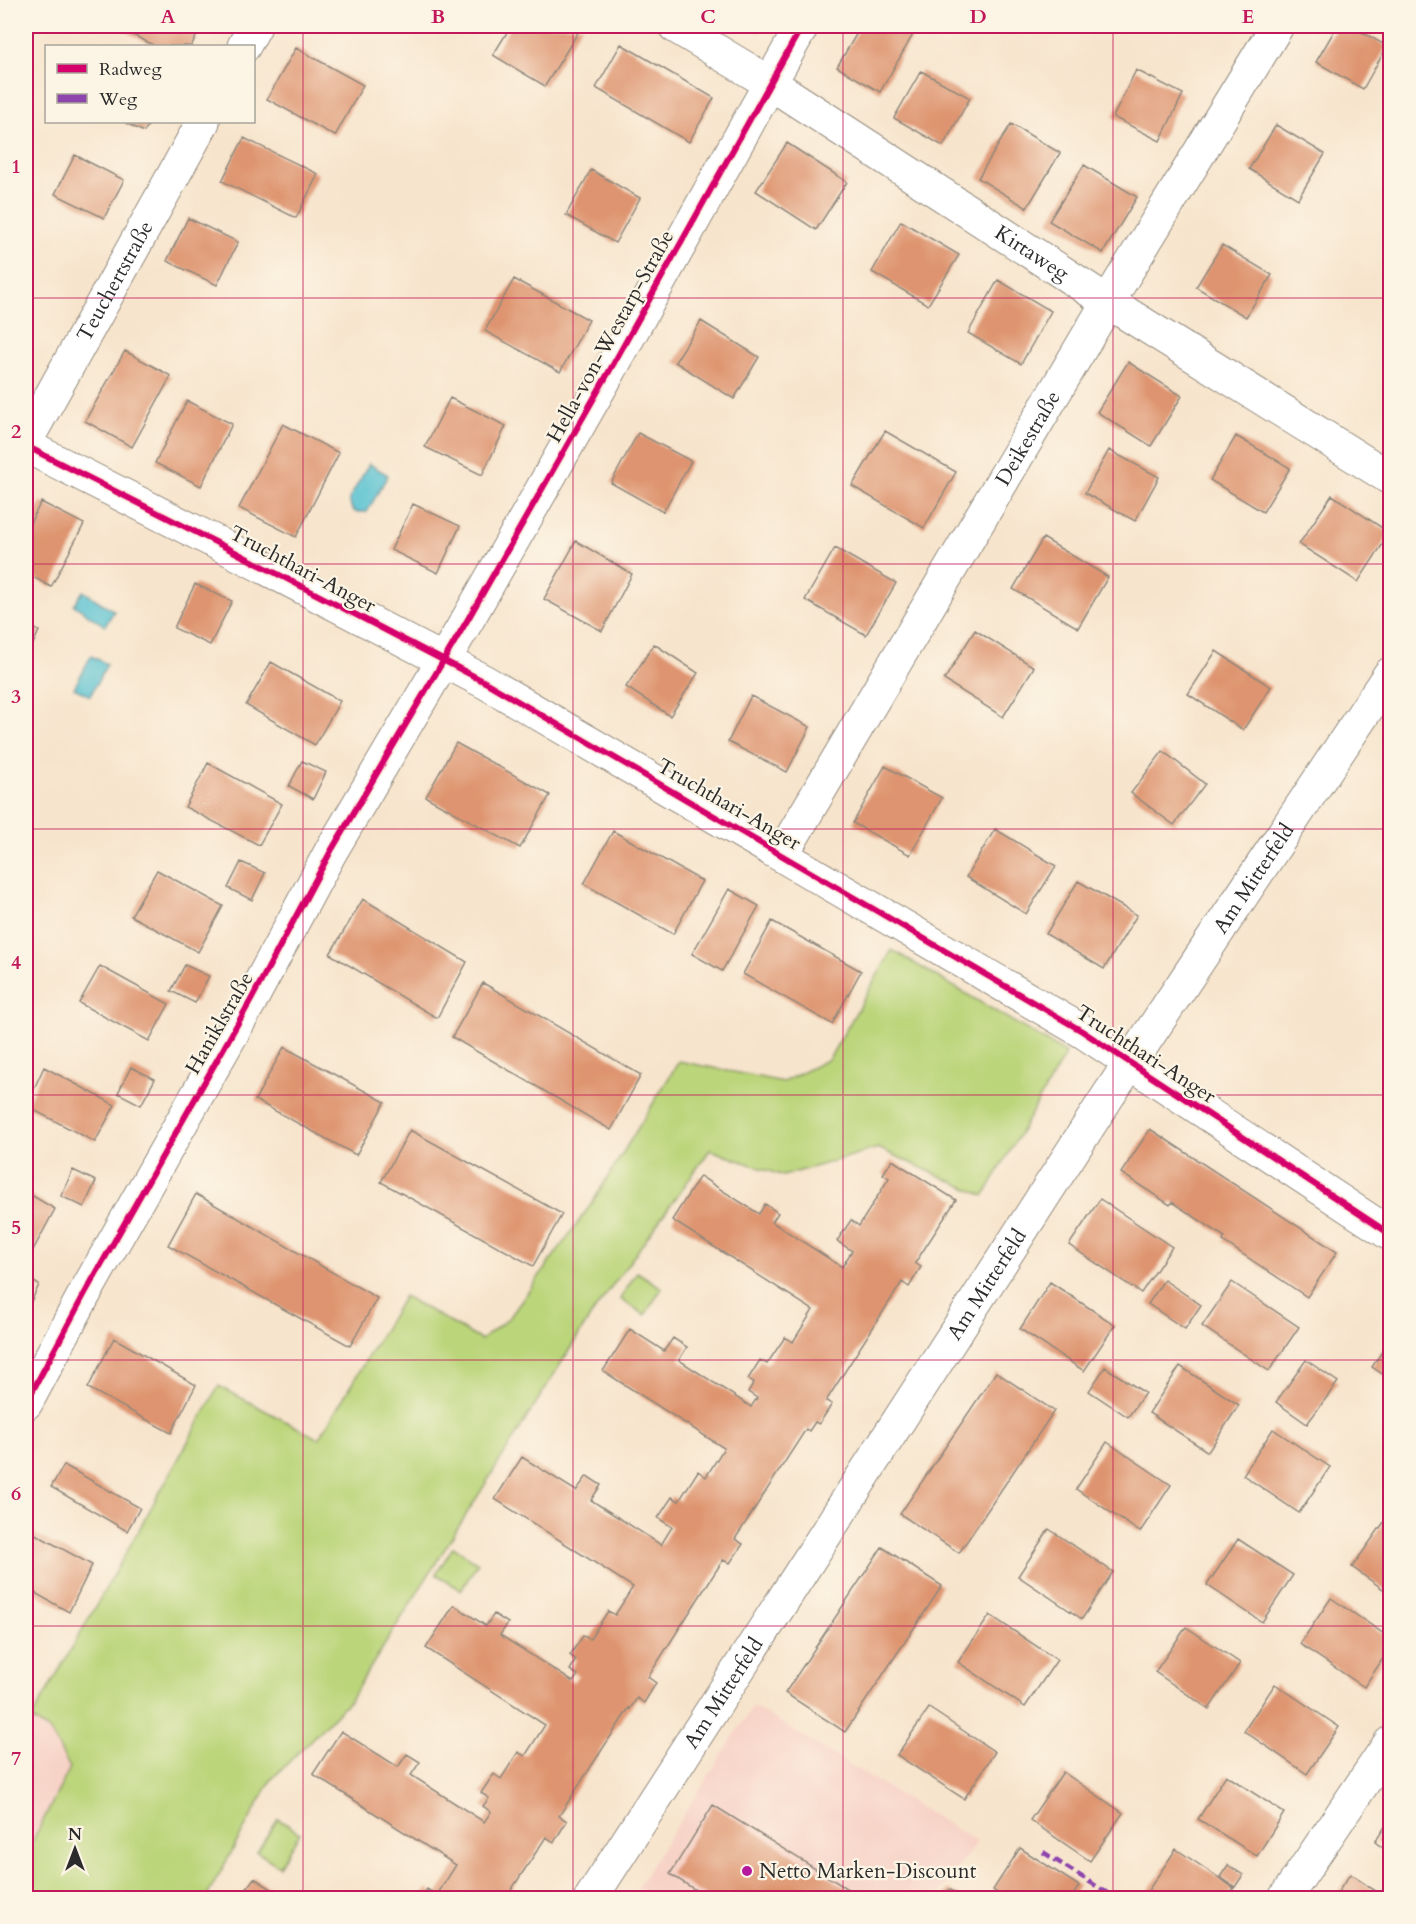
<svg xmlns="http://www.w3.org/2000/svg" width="1416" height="1924" viewBox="0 0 1416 1924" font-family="Cardo,serif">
	<rect width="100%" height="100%" fill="#fcf5e5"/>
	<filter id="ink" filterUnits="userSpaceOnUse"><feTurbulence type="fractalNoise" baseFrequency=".0167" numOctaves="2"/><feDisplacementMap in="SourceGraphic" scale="12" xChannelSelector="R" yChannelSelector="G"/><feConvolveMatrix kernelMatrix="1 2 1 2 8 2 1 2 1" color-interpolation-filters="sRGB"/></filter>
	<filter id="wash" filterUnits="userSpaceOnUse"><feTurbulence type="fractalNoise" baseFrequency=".008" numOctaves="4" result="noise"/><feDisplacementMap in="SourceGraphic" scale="24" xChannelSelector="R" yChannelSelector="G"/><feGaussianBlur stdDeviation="1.35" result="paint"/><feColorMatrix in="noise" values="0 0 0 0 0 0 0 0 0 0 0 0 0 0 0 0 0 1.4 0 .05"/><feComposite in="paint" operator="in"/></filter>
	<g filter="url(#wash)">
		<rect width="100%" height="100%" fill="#f7e4cc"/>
		<!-- built -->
		<path fill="#f7d1c6" d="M 753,1706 L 977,1842 L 936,1898 L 653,1898 L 637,1888 Z
			M 26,1716 L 50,1731 L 70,1768 L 26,1854 Z"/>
		<!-- green -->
		<path fill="#bbd57a" stroke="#738052" stroke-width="1.5" d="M 892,950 L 1066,1053 L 984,1196 L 878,1148 L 783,1176 L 710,1150 L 590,1317 L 350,1700 L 272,1779 L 206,1898 L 26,1898 L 26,1854 L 70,1768 L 50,1731 L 31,1719 L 113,1576 L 219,1386 L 319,1439 L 404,1296 L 481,1340 L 510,1317 L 592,1203 L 679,1061 L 783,1082 L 829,1059 Z
			M 637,1272 L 662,1288 L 645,1315 L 620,1299 Z
			M 453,1547 L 478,1563 L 461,1590 L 436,1574 Z
			M 278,1819 L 300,1833 L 279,1866 L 257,1852 Z"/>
		<!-- water -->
		<path fill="#56c1d1" stroke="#40767e" stroke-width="1.5" d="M 369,464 L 388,475 L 367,512 L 355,512 L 351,507 L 349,499 Z
			M 83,591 L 114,611 L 105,626 L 74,605 Z
			M 91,656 L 107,664 L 90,696 L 74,688 Z"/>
		<g id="blocks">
			<!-- building -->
			<path fill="#de946f" d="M 115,26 L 202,26 L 191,46 L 155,46 Z
				M 511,26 L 582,26 L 545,86 L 493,55 Z
				M 748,26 L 763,26 L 759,32 Z
				M 861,26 L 905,26 L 915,31 L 880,92 L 837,67 Z
				M 1337,26 L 1351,26 L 1387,46 L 1363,89 L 1316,62 Z
				M 621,44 L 714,98 L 689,142 L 596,88 Z
				M 296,48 L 363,85 L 335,136 L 267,99 Z
				M 1136,70 L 1183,94 L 1160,141 L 1113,117 Z
				M 921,71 L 970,98 L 943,146 L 894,118 Z
				M 124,122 L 150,122 L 144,132 Z
				M 1011,124 L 1060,153 L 1027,208 L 978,178 Z
				M 1276,125 L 1325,154 L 1298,199 L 1249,169 Z
				M 244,138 L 318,174 L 296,218 L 222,181 Z
				M 787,143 L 847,182 L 816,230 L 756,191 Z
				M 75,155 L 124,180 L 104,218 L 55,194 Z
				M 1084,165 L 1137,197 L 1103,253 L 1049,221 Z
				M 591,170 L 640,198 L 615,243 L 566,215 Z
				M 188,218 L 238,242 L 217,285 L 167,261 Z
				M 901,221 L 959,255 L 928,305 L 872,272 Z
				M 1222,245 L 1272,275 L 1246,317 L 1196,287 Z
				M 514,279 L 589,320 L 560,372 L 485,331 Z
				M 998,280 L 1051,311 L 1021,364 L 968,333 Z
				M 701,321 L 759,357 L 734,399 L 675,362 Z
				M 26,330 L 31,332 L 26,345 Z
				M 125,351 L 171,376 L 132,447 L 85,421 Z
				M 1128,362 L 1182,396 L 1151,446 L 1097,412 Z
				M 450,398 L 506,426 L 482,475 L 425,447 Z
				M 187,401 L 232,424 L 201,486 L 155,463 Z
				M 283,424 L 339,453 L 296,537 L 239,508 Z
				M 885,431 L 956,472 L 924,528 L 852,486 Z
				M 638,433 L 691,461 L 663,512 L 611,483 Z
				M 1236,436 L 1290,468 L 1263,512 L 1210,480 Z
				M 1109,450 L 1159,477 L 1135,521 L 1085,493 Z
				M 1332,495 L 1390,533 L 1358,582 L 1299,544 Z
				M 41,502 L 84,524 L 51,587 L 26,573 L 26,531 Z
				M 413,504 L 460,526 L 438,573 L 391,550 Z
				M 1043,538 L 1108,577 L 1078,628 L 1013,589 Z
				M 576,541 L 632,574 L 602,631 L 544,599 Z
				M 835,548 L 896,583 L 866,635 L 805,600 Z
				M 195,584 L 232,601 L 210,645 L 174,628 Z
				M 26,624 L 39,631 L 26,659 Z
				M 975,630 L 1034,667 L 1003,717 L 944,680 Z
				M 654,644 L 698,673 L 670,716 L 626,687 Z
				M 1216,651 L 1271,687 L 1243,730 L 1188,694 Z
				M 271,662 L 340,701 L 315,745 L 246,705 Z
				M 751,696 L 810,727 L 787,772 L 728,742 Z
				M 456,743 L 550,795 L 520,848 L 426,797 Z
				M 1163,751 L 1205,784 L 1174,825 L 1131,793 Z
				M 302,761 L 326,772 L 313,799 L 289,786 Z
				M 208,763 L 282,804 L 259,845 L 185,807 Z
				M 885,766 L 942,798 L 910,855 L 853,823 Z
				M 995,829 L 1056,866 L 1026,914 L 966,877 Z
				M 613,831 L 702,881 L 673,934 L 584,884 Z
				M 241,862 L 265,873 L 252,900 L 228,888 Z
				M 157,870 L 223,906 L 198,952 L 131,916 Z
				M 1078,881 L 1137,915 L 1104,969 L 1046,934 Z
				M 729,889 L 759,906 L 722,971 L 692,954 Z
				M 363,899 L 467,962 L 437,1018 L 330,954 Z
				M 772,921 L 861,971 L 832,1024 L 743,974 Z
				M 185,965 L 209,976 L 195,1003 L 171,991 Z
				M 100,966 L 169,1004 L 149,1041 L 79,1003 Z
				M 483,983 L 641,1075 L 611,1130 L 452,1037 Z
				M 284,1047 L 385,1102 L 356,1155 L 255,1100 Z
				M 44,1067 L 115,1105 L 95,1142 L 26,1106 Z
				M 131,1067 L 155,1079 L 141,1105 L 118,1093 Z
				M 1150,1129 L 1337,1252 L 1307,1297 L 1223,1241 L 1225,1237 L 1172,1202 L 1170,1205 L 1121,1173 Z
				M 410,1130 L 562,1214 L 533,1266 L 381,1182 Z
				M 892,1160 L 956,1200 L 915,1263 L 921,1267 L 909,1287 L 902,1282 L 826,1401 L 832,1404 L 819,1424 L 815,1422 L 809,1431 L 806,1429 L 735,1539 L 743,1544 L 730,1563 L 723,1560 L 648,1677 L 656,1683 L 644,1703 L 637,1698 L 630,1709 L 629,1708 L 559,1816 L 567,1821 L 554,1842 L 546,1837 L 506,1898 L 421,1898 L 427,1889 L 437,1895 L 456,1865 L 313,1774 L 341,1731 L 398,1767 L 407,1754 L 420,1762 L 411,1775 L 484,1822 L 491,1812 L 483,1806 L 489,1798 L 481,1793 L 487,1784 L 494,1774 L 501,1779 L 518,1752 L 525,1756 L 545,1725 L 426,1648 L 454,1605 L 486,1626 L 494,1614 L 508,1623 L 500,1635 L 573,1682 L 578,1675 L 570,1670 L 576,1660 L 570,1655 L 583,1636 L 590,1639 L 608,1611 L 615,1615 L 633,1587 L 495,1499 L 522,1457 L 576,1491 L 587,1476 L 601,1485 L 591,1500 L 661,1545 L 672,1527 L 658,1518 L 672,1497 L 679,1501 L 698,1471 L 706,1477 L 724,1448 L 603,1371 L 630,1329 L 664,1351 L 673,1338 L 687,1347 L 679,1360 L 751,1407 L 757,1398 L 748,1392 L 754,1382 L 748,1379 L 760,1360 L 767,1364 L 785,1337 L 793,1342 L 813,1310 L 672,1220 L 700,1176 L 759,1214 L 765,1204 L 778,1213 L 772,1222 L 842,1267 L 852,1251 L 837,1241 L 851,1220 L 859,1226 L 889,1178 L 883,1174 Z
				M 73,1170 L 96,1181 L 84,1207 L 61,1196 Z
				M 26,1192 L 55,1209 L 32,1252 L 26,1249 Z
				M 196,1194 L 377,1298 L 350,1346 L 168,1245 Z
				M 1100,1199 L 1172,1247 L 1141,1293 L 1069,1245 Z
				M 26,1277 L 39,1285 L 26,1312 Z
				M 1164,1280 L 1201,1305 L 1185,1329 L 1148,1304 Z
				M 1050,1282 L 1115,1325 L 1084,1371 L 1020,1329 Z
				M 1232,1282 L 1299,1327 L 1269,1371 L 1202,1326 Z
				M 114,1338 L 196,1385 L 171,1433 L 88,1388 Z
				M 1390,1339 L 1390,1379 L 1372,1367 Z
				M 1306,1360 L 1338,1382 L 1307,1424 L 1276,1402 Z
				M 1180,1366 L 1239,1405 L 1208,1452 L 1149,1413 Z
				M 1105,1367 L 1145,1393 L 1128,1417 L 1089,1391 Z
				M 996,1372 L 1054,1411 L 959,1553 L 900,1514 Z
				M 1273,1429 L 1330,1467 L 1299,1513 L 1243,1475 Z
				M 1107,1442 L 1171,1485 L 1140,1532 L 1076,1489 Z
				M 64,1465 L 140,1508 L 127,1531 L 51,1487 Z
				M 1384,1522 L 1390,1526 L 1390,1594 L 1352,1567 Z
				M 26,1529 L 92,1565 L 69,1612 L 26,1588 Z
				M 1049,1529 L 1113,1572 L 1082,1619 L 1018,1576 Z
				M 1238,1539 L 1293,1575 L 1262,1622 L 1207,1585 Z
				M 882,1547 L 942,1586 L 845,1732 L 785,1693 Z
				M 1331,1598 L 1390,1638 L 1390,1648 L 1364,1687 L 1300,1644 Z
				M 990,1615 L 1057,1660 L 1025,1707 L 958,1662 Z
				M 1186,1627 L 1240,1663 L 1209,1709 L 1155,1672 Z
				M 1275,1684 L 1339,1727 L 1307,1774 L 1244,1731 Z
				M 929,1708 L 995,1752 L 964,1799 L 897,1755 Z
				M 1063,1772 L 1123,1813 L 1090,1861 L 1030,1820 Z
				M 1226,1775 L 1284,1813 L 1257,1856 L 1198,1819 Z
				M 713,1805 L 862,1898 L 708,1898 L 670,1874 Z
				M 1390,1819 L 1390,1853 L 1375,1842 Z
				M 1020,1848 L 1079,1886 L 1071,1898 L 1005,1898 L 993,1890 Z
				M 1176,1849 L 1234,1888 L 1227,1898 L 1156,1898 L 1147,1892 Z
				M 1228,1865 L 1243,1875 L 1235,1887 L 1220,1877 Z
				M 1350,1874 L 1371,1888 L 1387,1898 L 1334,1898 Z
				M 254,1878 L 286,1898 L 240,1898 Z
				M 949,1889 L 963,1898 L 942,1898 Z"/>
		</g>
	</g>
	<g filter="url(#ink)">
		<use href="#blocks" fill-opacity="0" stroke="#91887c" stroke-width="1.5"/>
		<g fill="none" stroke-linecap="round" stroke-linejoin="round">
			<!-- minor casing -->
			<g stroke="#91887c" stroke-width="35">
				<g id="minor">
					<path id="s1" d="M 675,26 L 770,83 L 1108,302 L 1390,478"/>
					<path d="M 244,46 L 255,26"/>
					<path id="s2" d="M 26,441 L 203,122"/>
					<path d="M 26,446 L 235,552 L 485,682 L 1082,1031 L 1390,1234"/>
					<path id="s3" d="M 782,854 L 1108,302 L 1277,26"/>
					<path d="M 26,1403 L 85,1293 L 251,1000 L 331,851 L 468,619 L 610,370 L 802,26"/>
					<path id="s4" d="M 591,1898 L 1108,1096 L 1390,674"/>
					<path d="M 1285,1898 L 1390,1743"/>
				</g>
			</g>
			<!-- minor -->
			<use href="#minor" stroke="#fff" stroke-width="33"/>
			<!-- quiet -->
			<path stroke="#8e44ad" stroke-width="4.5" stroke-dasharray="9 4.5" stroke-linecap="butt" d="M 1043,1852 L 1115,1898"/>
			<!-- cycleway casing -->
			<g stroke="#fcf5e5" stroke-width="10">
				<path id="cycleway" d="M 26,446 L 235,552 L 485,682 L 1082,1031 L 1390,1234
					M 26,1403 L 85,1293 L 251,1000 L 331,851 L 468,619 L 610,370 L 802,26"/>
			</g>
			<!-- cycleway -->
			<use href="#cycleway" stroke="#d6006c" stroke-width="6"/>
		</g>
	</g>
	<!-- grid -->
	<path fill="none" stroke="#c2185b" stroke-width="1.5" stroke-opacity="0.55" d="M 303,26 L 303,1898M 573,26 L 573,1898M 843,26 L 843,1898M 1113,26 L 1113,1898M 26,298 L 1390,298M 26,564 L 1390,564M 26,829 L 1390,829M 26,1095 L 1390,1095M 26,1360 L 1390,1360M 26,1626 L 1390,1626"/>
	<!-- markers -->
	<circle fill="#b5179e" stroke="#fcf5e5" stroke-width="2" cx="747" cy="1871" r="6"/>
	<g text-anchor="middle" stroke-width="4.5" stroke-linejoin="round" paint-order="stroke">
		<!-- street labels -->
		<g font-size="21" fill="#2b2b2b" stroke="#fcf5e5">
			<text dy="7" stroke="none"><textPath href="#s1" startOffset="423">Kirtaweg</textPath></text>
			<text dy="7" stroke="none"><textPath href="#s2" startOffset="183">Teuchertstraße</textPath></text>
			<text transform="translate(610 336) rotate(-61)" y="7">Hella-von-Westarp-Straße</text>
			<text dy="7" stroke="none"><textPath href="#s3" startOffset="483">Deikestraße</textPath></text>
			<text transform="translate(303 569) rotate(28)" y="7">Truchthari-Anger</text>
			<text transform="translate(729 804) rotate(30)" y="7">Truchthari-Anger</text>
			<text dy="7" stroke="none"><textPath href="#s4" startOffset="1216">Am Mitterfeld</textPath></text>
			<text transform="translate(219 1023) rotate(-60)" y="7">Haniklstraße</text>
			<text transform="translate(1146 1054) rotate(33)" y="7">Truchthari-Anger</text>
			<text dy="7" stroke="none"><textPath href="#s4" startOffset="730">Am Mitterfeld</textPath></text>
			<text dy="7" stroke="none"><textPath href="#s4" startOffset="244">Am Mitterfeld</textPath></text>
		</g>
		<!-- poi labels -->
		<g font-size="21" fill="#2b2b2b" stroke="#fcf5e5" text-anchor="start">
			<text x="759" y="1878">Netto Marken-Discount</text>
		</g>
	</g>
	<!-- margin -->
	<rect width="1416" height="1924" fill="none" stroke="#fcf5e5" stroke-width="66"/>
	<!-- legend -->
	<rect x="45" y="45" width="210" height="78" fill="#fcf5e5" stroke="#a8a49b" stroke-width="1.5"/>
	<rect x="57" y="64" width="30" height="9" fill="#d6006c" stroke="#a8a49b" stroke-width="1.5"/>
	<text x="99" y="75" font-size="18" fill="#2b2b2b">Radweg</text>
	<rect x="57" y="94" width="30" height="9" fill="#8e44ad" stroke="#a8a49b" stroke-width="1.5"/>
	<text x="99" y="105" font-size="18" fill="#2b2b2b">Weg</text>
	<!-- north arrow -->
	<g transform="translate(75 1849)" stroke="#fcf5e5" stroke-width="4.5" paint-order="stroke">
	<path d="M0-4.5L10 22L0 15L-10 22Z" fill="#2b2b2b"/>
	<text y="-9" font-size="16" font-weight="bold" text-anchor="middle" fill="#2b2b2b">N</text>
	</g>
	<rect x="33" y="33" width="1350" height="1858" fill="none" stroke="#c2185b" stroke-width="2"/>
	<g font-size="20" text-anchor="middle" font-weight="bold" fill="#c2185b">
		<text x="168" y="23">A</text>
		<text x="438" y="23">B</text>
		<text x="708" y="23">C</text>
		<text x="978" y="23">D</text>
		<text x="1248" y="23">E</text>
		<text x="16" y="173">1</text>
		<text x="16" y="438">2</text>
		<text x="16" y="703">3</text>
		<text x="16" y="969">4</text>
		<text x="16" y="1234">5</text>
		<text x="16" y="1500">6</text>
		<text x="16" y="1765">7</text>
	</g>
</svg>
